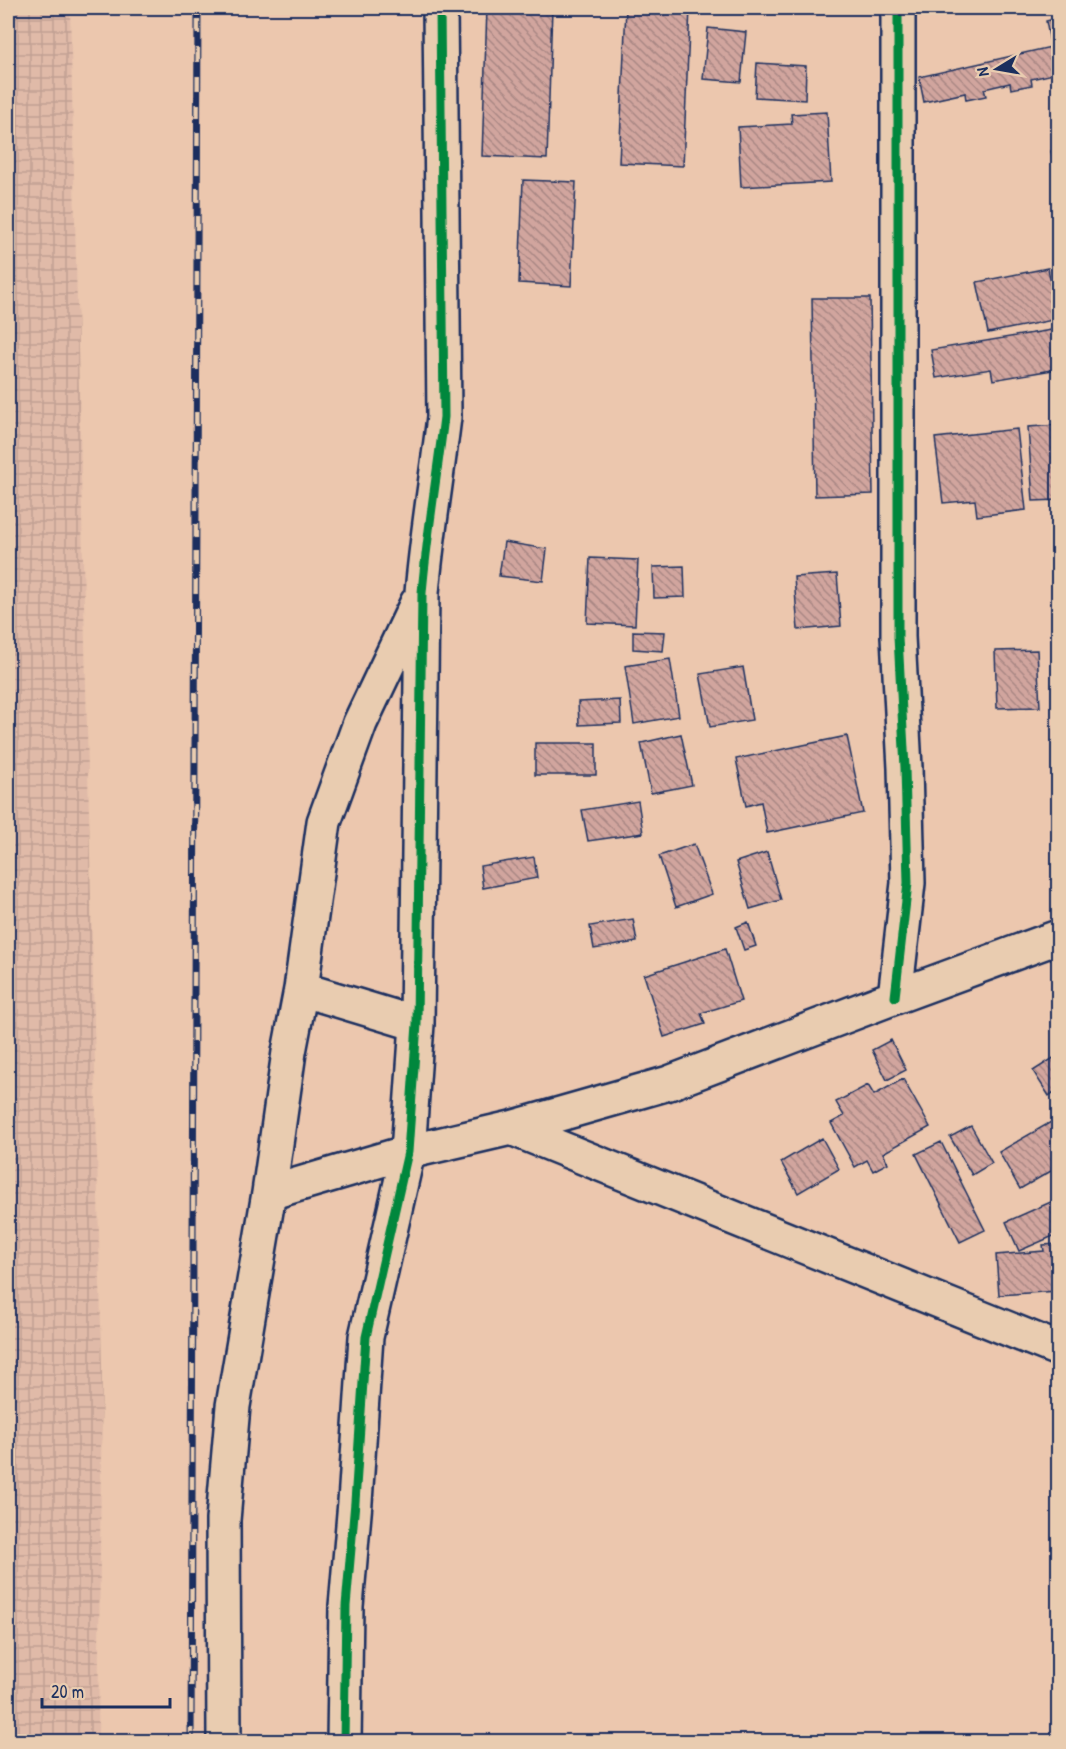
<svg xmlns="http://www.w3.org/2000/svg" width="1066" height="1749" viewBox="0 0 1066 1749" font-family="'Patrick Hand',sans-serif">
	<defs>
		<pattern id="industrial-grid" width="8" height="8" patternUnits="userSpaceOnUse" patternTransform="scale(1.5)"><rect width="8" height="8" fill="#e0baa8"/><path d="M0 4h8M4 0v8" fill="none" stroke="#c0a093"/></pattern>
		<pattern id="building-back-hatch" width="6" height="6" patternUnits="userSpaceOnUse" patternTransform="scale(1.5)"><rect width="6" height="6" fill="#d1a59e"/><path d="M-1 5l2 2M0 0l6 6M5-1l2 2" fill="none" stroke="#a98784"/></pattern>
	</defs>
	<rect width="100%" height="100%" fill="#ecc7ae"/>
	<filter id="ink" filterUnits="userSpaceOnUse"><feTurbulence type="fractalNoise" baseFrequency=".0167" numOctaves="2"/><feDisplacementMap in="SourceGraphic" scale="12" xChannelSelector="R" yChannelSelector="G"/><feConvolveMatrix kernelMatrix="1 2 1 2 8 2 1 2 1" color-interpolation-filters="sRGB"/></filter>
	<g filter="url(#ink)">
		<!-- industrial -->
		<path fill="url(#industrial-grid)" d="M 8,8 L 70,8 L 102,1366 L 98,1741 L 8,1741 Z"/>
		<!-- building -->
		<path fill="url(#building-back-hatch)" stroke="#1b2f5e" stroke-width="1.5" d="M 487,8 L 552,8 L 547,159 L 482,156 Z
			M 626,8 L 690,8 L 683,166 L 619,163 Z
			M 1058,18 L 1058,73 L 1031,79 L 1032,85 L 1011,89 L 1010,83 L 984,89 L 986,96 L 966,100 L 965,93 L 924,102 L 919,77 L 1051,47 L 1046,21 Z
			M 708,28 L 746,32 L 741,82 L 703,79 Z
			M 757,63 L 806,66 L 805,100 L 755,97 Z
			M 827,112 L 831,182 L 741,187 L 738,127 L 792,124 L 791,114 Z
			M 1058,149 L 1058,185 L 1051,151 Z
			M 523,180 L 576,182 L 571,286 L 519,283 Z
			M 1048,268 L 1058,319 L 988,333 L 977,282 Z
			M 812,298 L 870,298 L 873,494 L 815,496 Z
			M 1058,329 L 1058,369 L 993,380 L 991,369 L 936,378 L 931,350 Z
			M 1058,425 L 1058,500 L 1033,501 L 1028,427 Z
			M 1017,429 L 1026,510 L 977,516 L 975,500 L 943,503 L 935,438 Z
			M 504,542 L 547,549 L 543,581 L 499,576 Z
			M 590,558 L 638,560 L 635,625 L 587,623 Z
			M 684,566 L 685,597 L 654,598 L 653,567 Z
			M 837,574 L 841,626 L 798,630 L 794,577 Z
			M 633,631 L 665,632 L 663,651 L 633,649 Z
			M 1037,650 L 1040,707 L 997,708 L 995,651 Z
			M 670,659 L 679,716 L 634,724 L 625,666 Z
			M 743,667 L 752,720 L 710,727 L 700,674 Z
			M 620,700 L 621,723 L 579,725 L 578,702 Z
			M 681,734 L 692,785 L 651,793 L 641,743 Z
			M 847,736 L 863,813 L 767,833 L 761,802 L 746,806 L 736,759 Z
			M 535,743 L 596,743 L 596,775 L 535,775 Z
			M 638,801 L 643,833 L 588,841 L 582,810 Z
			M 694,844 L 712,894 L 676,907 L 659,856 Z
			M 767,852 L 781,900 L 750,909 L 736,862 Z
			M 534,857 L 537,878 L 483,888 L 480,866 Z
			M 633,919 L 637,942 L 594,949 L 590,926 Z
			M 748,922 L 756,946 L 744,950 L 736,927 Z
			M 725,949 L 741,1001 L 701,1013 L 705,1024 L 664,1037 L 644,975 Z
			M 891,1040 L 906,1070 L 887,1080 L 872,1050 Z
			M 1058,1055 L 1058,1099 L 1054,1092 L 1049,1096 L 1033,1071 Z
			M 903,1079 L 930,1127 L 883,1153 L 888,1163 L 873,1171 L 867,1160 L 855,1167 L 831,1123 L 844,1116 L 836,1102 L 868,1085 L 874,1095 Z
			M 1058,1118 L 1058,1167 L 1020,1189 L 999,1152 Z
			M 971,1126 L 992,1163 L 972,1175 L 950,1137 Z
			M 822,1138 L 839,1169 L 798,1193 L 781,1162 Z
			M 941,1142 L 985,1230 L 960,1242 L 916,1154 Z
			M 1053,1201 L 1058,1215 L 1058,1234 L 1019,1251 L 1006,1222 Z
			M 1058,1244 L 1058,1291 L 999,1295 L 996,1255 L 1044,1251 L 1043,1245 Z"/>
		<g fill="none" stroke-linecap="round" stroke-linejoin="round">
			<!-- minor casing -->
			<g stroke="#1b2f5e" stroke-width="38">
				<path id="minor" d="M 301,989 L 417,1024
					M 895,997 L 908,883 L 905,768 L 898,637 L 898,8
					M 511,1128 L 1058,1349
					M 269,1193 L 408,1152 L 511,1128 L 669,1083 L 895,997 L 1058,937
					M 224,1742 L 223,1520 L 233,1406 L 269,1193 L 289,1052 L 301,989 L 324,822 L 360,723 L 417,603
					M 344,1742 L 346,1606 L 355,1502 L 366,1337 L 408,1152 L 417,1024 L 422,593 C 427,534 437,476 444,417 L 440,8"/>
			</g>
			<!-- minor -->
			<use href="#minor" stroke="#e9ccb0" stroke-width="33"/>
			<!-- rail casing -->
			<g stroke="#1b2f5e" stroke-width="7">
				<path id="rail" d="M 191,1742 L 198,8"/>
			</g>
			<!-- rail -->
			<use href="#rail" stroke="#e9ccb0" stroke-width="4.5" stroke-dasharray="14" stroke-linecap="butt"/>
			<!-- cycleway casing -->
			<g stroke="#e9ccb0" stroke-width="13">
				<path id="cycleway" d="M 895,997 L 908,883 L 905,768 L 898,637 L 898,8
					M 344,1742 L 346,1606 L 355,1502 L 366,1337 L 408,1152 L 417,1024 L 422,593 C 427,534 437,476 444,417 L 440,8"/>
			</g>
			<!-- cycleway -->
			<use href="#cycleway" stroke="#00873e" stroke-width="9"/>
		</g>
	</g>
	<!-- margin -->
	<rect width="1066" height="1749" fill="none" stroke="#e9ccb0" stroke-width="30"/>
	<rect x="15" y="15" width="1036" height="1719" fill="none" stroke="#1b2f5e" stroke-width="2" filter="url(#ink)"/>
	<!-- north arrow -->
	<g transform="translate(997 69) rotate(259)" stroke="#e9ccb0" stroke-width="4.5" paint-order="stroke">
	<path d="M0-4.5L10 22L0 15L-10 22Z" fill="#1b2f5e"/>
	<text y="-9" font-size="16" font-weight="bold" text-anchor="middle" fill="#1b2f5e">N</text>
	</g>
	<!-- scale -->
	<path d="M42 1698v9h128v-9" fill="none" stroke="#1b2f5e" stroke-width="3"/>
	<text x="51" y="1698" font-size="18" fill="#1b2f5e" stroke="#e9ccb0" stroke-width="4.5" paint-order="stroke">20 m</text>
</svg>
